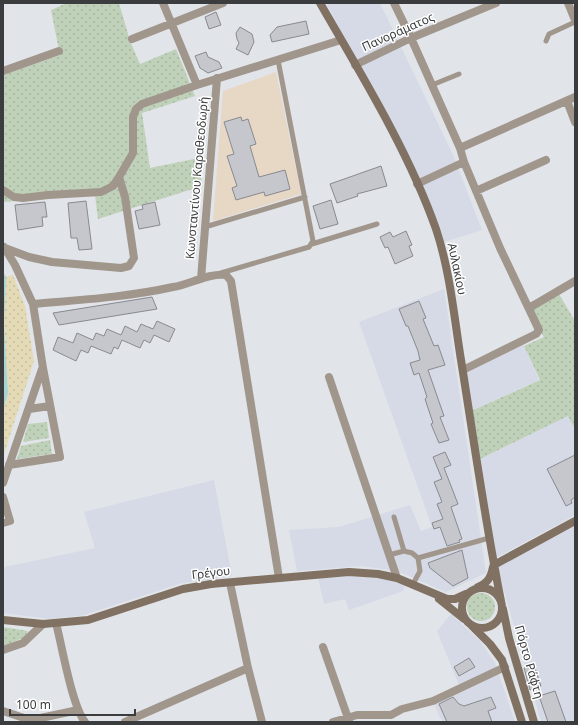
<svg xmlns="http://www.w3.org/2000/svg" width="578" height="725" viewBox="0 0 578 725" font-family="'Noto Sans',sans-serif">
	<defs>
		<pattern id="grass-dots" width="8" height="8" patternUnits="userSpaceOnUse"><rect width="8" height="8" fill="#c0d1b9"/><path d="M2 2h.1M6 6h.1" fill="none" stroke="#a6b4a0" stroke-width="1.8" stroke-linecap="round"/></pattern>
		<pattern id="sand-dots" width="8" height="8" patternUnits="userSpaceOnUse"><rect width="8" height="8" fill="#e4dab5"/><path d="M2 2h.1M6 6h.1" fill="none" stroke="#c4bc9d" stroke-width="1.8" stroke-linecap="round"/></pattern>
	</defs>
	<rect width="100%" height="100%" fill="#e1e4e9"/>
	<!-- built -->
	<path fill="#d5dae6" d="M 326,3 L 380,3 L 453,155 L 482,230 L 444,242 L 407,156 Z
		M 444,289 L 486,573 L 446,592 L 397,571 L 361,566 L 297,571 L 289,530 L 339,527 L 410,505 L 421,531 L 432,527 L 359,322 Z
		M 523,344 L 539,380 L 472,410 L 465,371 Z
		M 568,416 L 575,429 L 575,515 L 492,560 L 478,460 Z
		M 214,480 L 232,576 L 182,583 L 84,615 L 51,619 L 3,613 L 3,569 L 5,567 L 95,548 L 84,512 Z
		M 574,527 L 575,722 L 541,722 L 497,566 Z
		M 356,576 L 397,581 L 405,586 L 403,591 L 349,610 L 345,599 L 324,604 L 318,578 Z
		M 451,614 L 480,641 L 495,663 L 515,722 L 443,722 L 439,716 L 434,703 L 461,690 L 437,631 Z"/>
	<!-- education -->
	<path fill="#e7d7c5" d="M 276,72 L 301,194 L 213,221 L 223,91 Z"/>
	<!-- grass -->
	<path fill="url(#grass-dots)" d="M 67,3 L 119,3 L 130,41 L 140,64 L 176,49 L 195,96 L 142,113 L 150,168 L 199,158 L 202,186 L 98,219 L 95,195 L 3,202 L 3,75 L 60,55 L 51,10 Z
		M 559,294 L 575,321 L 575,429 L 568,416 L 478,460 L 471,411 L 540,380 L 524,346 L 544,337 L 528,311 Z
		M 47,422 L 49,438 L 23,442 L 28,424 Z
		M 50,440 L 52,454 L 17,459 L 21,446 Z
		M467 607a14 14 0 1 1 28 0a14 14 0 1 1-28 0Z
		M 3,627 L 28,631 L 25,637 L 3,647 Z"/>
	<!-- sand -->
	<path fill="url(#sand-dots)" d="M 13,275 L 25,306 L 34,361 L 3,457 L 3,410 L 8,393 L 4,324 L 6,277 Z"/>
	<!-- water -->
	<path fill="#a9d2d3" d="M 3,272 L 6,277 L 4,324 L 8,393 L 3,410 Z"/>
	<!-- building -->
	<path fill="#c5c7cc" stroke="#888a8f" d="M 216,12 L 221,25 L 209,29 L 205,17 Z
		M 306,21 L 309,34 L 272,42 L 270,35 L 277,27 Z
		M 240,27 L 252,34 L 254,42 L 248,55 L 236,49 L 239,43 L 237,39 L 236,33 Z
		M 206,52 L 208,57 L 219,62 L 222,68 L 208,73 L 200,68 L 195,56 Z
		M 241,117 L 242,121 L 248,119 L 256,144 L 250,146 L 259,177 L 285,170 L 290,189 L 265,196 L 264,192 L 236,200 L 232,188 L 237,186 L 227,156 L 234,154 L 224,122 Z
		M 381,166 L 387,186 L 357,194 L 358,196 L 337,203 L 330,184 Z
		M 331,200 L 338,224 L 320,229 L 313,206 Z
		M 86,201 L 92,249 L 79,250 L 77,238 L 71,238 L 68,203 Z
		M 45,202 L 47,217 L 42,217 L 43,226 L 18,230 L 15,205 Z
		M 155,202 L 160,225 L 139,229 L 135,211 L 143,209 L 142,205 Z
		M 406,231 L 412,245 L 409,246 L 413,256 L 395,264 L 388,247 L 385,248 L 380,237 L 390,232 L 393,237 Z
		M 152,297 L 157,309 L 59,325 L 53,313 Z
		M 419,301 L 426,318 L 423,319 L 434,346 L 438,345 L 445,365 L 428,370 L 444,416 L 440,417 L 449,440 L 439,443 L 431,424 L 433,423 L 425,399 L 427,397 L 419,373 L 414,375 L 410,363 L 420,360 L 418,351 L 408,326 L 406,326 L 399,309 Z
		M 157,321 L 175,329 L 169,342 L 154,335 L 150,343 L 144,340 L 140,348 L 122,340 L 118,349 L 114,347 L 111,354 L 91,346 L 88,353 L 81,350 L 76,361 L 53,350 L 58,337 L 73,343 L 77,333 L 93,340 L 96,333 L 104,336 L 107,329 L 121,335 L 125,326 L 137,332 L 141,324 L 153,329 Z
		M 445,452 L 451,465 L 444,468 L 458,504 L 451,507 L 462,539 L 459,540 L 460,542 L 447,546 L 440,527 L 434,529 L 432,523 L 443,519 L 437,504 L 442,502 L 434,482 L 442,479 L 433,457 Z
		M 575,455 L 575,497 L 571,500 L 572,503 L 566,506 L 547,469 Z
		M 462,550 L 468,578 L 453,586 L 430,568 L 428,563 Z
		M 469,658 L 475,667 L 459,676 L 454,667 Z
		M 534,665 L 541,686 L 530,690 L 524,668 Z
		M 555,691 L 566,722 L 548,722 L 539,696 Z
		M 453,697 L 459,704 L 464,706 L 491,697 L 496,708 L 488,711 L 492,722 L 447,722 L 439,704 Z"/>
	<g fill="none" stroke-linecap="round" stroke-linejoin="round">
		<!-- lane -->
		<path stroke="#a1968c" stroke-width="5" d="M 546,41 L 549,34 L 575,22
			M 432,85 L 459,74
			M 205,227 L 305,197
			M 312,244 L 377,224
			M 221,273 L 309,247 L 313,241 L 278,60
			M 394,517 L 404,551 L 412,553 L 418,558 L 420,571 L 413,584
			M 389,555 L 404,551
			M 418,558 L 489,538"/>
		<!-- street -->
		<path stroke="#a1968c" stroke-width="8" d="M 163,3 L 197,85
			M 394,3 L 411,38 L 460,148
			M 568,3 L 575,20
			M 132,39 L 223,3
			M 355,65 L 411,38 L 496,3
			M 3,71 L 59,51
			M 567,101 L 575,122
			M 417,184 L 464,162 L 460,148 L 575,97
			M 3,190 L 14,197 L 23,198 L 48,195 L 101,192 L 113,186 L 119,177
			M 476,191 L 546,160
			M 4,247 L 15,265 L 33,304 L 43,368 L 60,457 L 9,465
			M 5,248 L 29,257 L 52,262 L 121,268 L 129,266 L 134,258 L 125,197 L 119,177 L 133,153 L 133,117 L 136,109 L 142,104 L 197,85 L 341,40
			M 201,279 L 217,78
			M 33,304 C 79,300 128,297 173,287 C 191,284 208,273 226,275 L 231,281 L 279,578
			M 529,308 L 575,281
			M 463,370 L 536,334 L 539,330 L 500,248 L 464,162
			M 329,377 L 397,578
			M 29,409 L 50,406
			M 3,483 L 42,369
			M 3,497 L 10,521 L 3,523
			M 230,583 L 248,668 L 262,722
			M 56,623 C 62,646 72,706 85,722
			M 323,647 L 349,721
			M 3,650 L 23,643 L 43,624
			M 3,711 L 27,719 L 36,719 L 78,710
			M 125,722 L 248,668
			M 333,722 L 357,715 L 391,715 L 402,709 L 433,701 L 505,667"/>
		<!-- secondary -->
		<path stroke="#807162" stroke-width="8" d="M 320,3 C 361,74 409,152 436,229 C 450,271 454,316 461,360 C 474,441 485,521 501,601
			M 494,565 L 575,521
			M 478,587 C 488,583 491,577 493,567
			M462 608a20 20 0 1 1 40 0a20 20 0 1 1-40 0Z
			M 439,599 L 464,619
			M 503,609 L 509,638 L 534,722
			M 3,620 L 43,624 L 88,620 L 183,589 L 211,584 L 349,572 L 378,574 L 397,578 L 447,599 L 455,599 L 466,594
			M 472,626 L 490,644 L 502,660 L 522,722"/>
	</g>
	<g text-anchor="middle" stroke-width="3" stroke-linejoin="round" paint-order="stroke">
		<!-- street labels -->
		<g font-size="12" fill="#3b3c3e" stroke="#fff">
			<text transform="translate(398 32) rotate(-24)" y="4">Πανοράματος</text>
			<text transform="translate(197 178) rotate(-85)" y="4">Κωνσταντίνου Καραθεοδωρή</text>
			<text transform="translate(457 269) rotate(78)" y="4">Αυλακίου</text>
			<text transform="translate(211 573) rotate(-7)" y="4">Γρέγου</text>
			<text transform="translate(529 662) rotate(74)" y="4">Πόρτο Ράφτη</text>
		</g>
	</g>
	<!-- border -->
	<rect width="578" height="725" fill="none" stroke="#3b3c3e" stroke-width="8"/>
	<!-- scale -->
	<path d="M10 709v6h125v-6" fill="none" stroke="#3b3c3e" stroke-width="2"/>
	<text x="16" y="709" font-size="12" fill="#3b3c3e" stroke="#ffffff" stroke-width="3" paint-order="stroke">100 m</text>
</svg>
